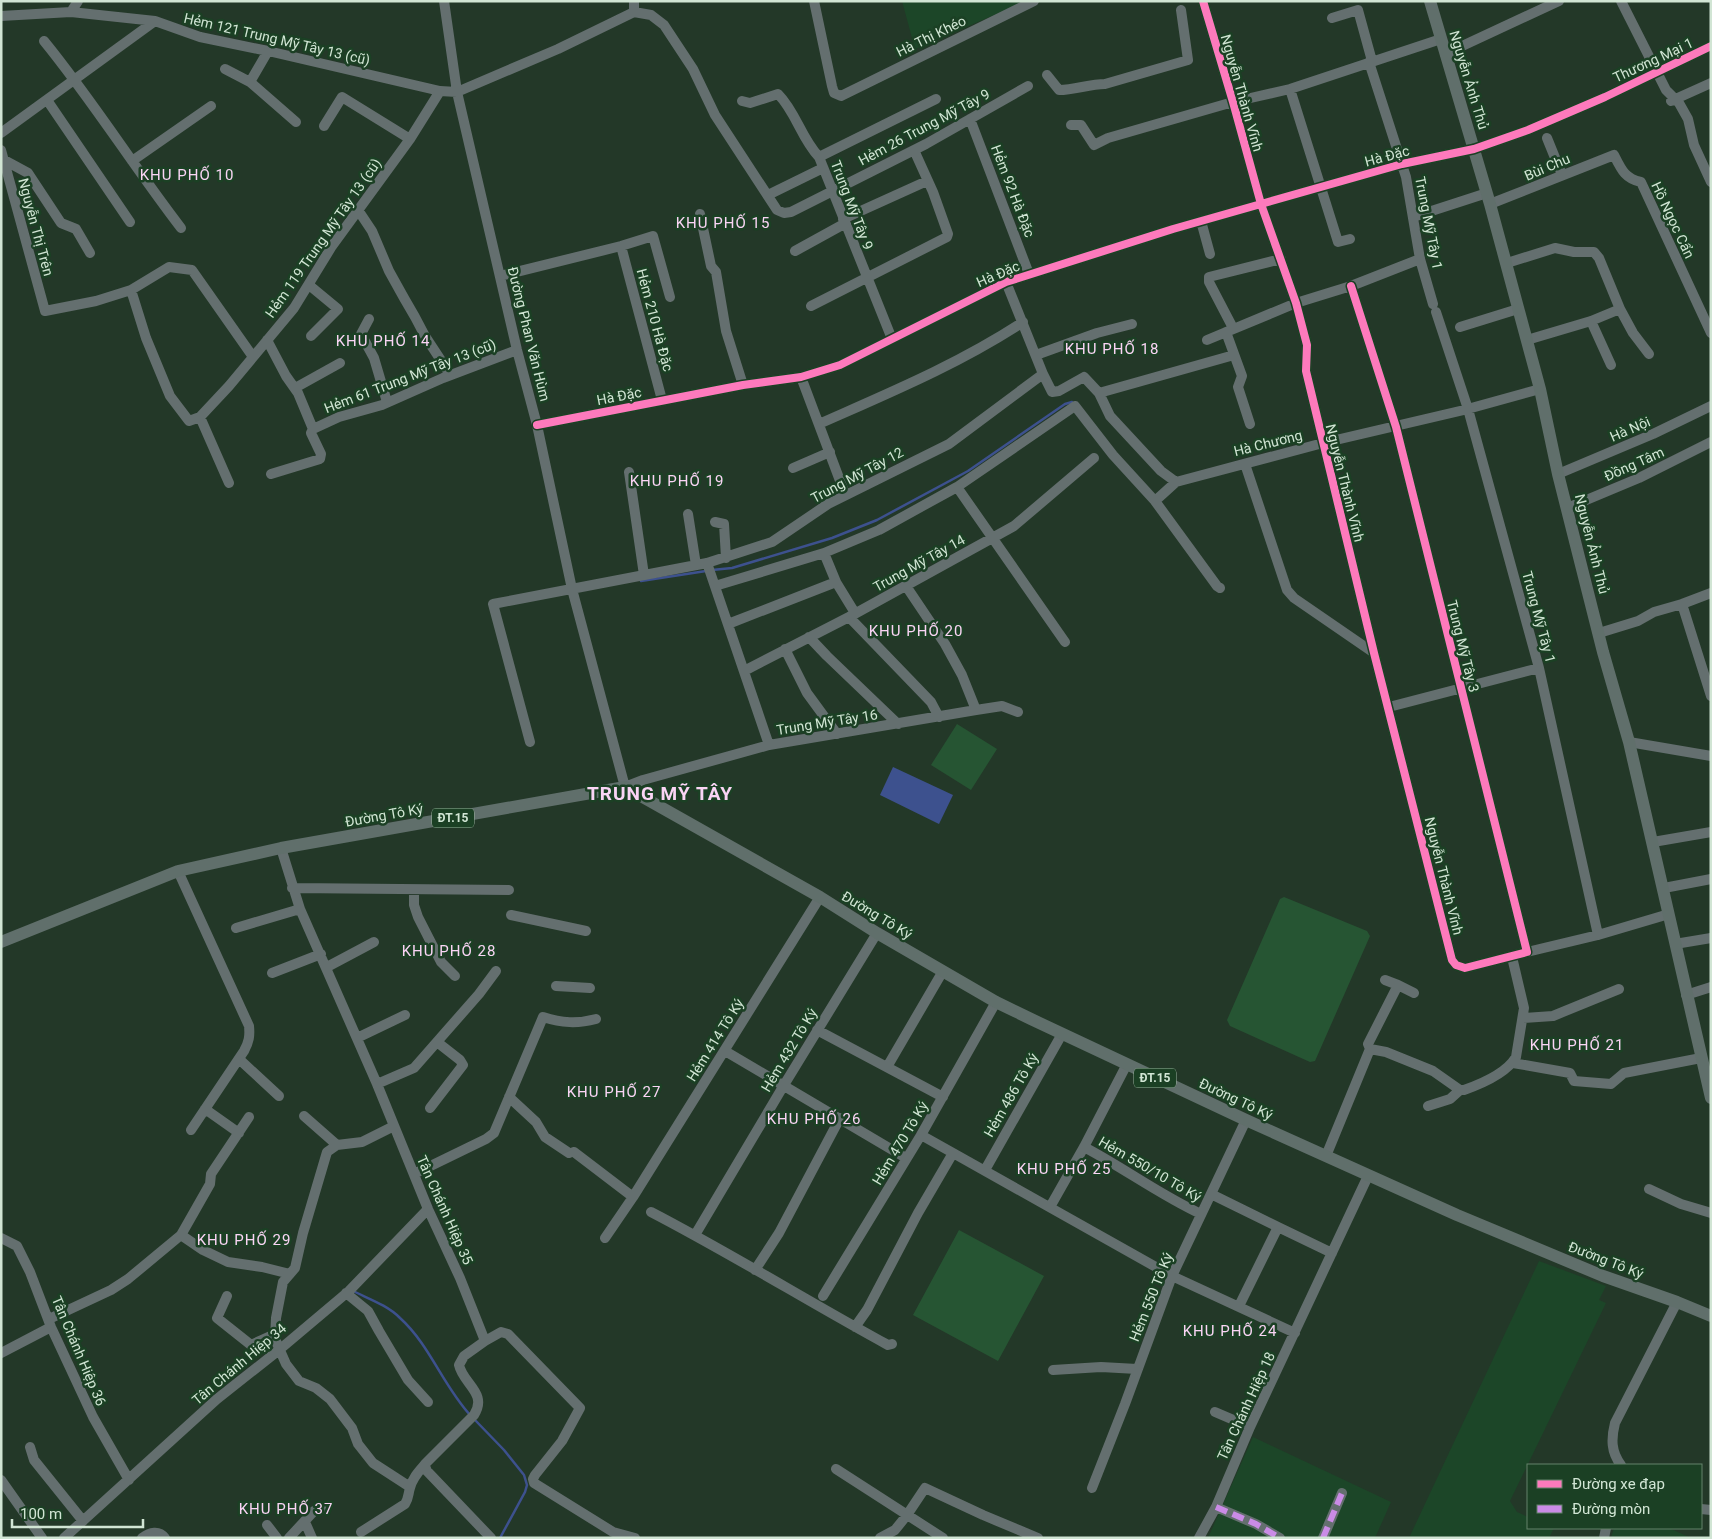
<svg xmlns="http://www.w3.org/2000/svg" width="1712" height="1539" viewBox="0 0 1712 1539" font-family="Roboto,sans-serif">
	<rect width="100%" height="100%" fill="#233828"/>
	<!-- built -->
	<path fill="#1c4628" d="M 902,1 L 1027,1 L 915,49 Z
		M 1539,1261 L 1606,1286 L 1599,1300 L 1606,1303 L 1510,1501 L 1517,1512 L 1528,1517 L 1528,1528 L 1554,1528 L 1549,1538 L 1409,1538 Z
		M 1253,1437 L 1391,1502 L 1375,1538 L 1208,1538 Z
		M 1614,1528 L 1669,1528 L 1691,1538 L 1611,1538 Z"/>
	<!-- green -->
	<path fill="#265533" d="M 957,724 L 997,749 L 971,790 L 931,765 Z
		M 1284,897 L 1367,931 L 1370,936 L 1315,1061 L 1310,1062 L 1230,1026 L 1227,1020 L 1280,899 Z
		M 959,1230 L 1044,1276 L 998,1361 L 913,1315 Z"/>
	<!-- water -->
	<path fill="#3d518e" d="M 893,767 L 953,795 L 939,824 L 880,795 Z"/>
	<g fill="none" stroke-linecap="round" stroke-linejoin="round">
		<!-- stream -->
		<path stroke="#3d518e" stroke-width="2.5" d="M 712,570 L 732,568 L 832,538 L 877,520 L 968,471 L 1065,404 L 1072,402
			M 641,581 L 706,571
			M 353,1291 C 369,1299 387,1305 400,1318 C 430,1345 443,1386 471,1416
			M 475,1420 L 504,1450 L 524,1475 L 527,1485 L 525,1492 L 500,1538"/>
		<!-- minor -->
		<path stroke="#646f6f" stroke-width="10" d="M 444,1 L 457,92 L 517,350 L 537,425 L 572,589 L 625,787 L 643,780 L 769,745 L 976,710 L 1002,706 L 1018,712
			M 814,1 L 832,86 L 834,93 L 841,96 L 1034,1
			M 1203,1 L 1233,102 L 1261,204 L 1296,303 L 1307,345 L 1306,371 L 1374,653 L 1452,960 L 1456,965 L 1465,968 L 1527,952 L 1396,427 L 1351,286
			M 1621,1 L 1666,90 L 1679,103 L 1688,119 L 1694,145 L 1711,182
			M 71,12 L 78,1
			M 634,12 L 651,15 L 664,25 L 693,69 L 715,115 L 777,210 L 784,213 L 791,212 L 926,144 L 1028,86
			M 634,12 L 634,1
			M 1,16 L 71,12 L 155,21 L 200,37 L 268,51 L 440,91 L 457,92 L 558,49 L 634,12
			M 1332,18 L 1358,10 L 1372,61
			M 44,41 C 93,101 134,167 181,228
			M 268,51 L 250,82 L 296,122
			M 1445,54 L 1559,1
			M 1369,62 L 1406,177 L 1420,259 L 1433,304
			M 225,69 L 250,82
			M 1047,75 L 1059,90 C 1075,90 1089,84 1105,84 L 1188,60 L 1181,10
			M 1290,89 L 1338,242 L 1350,239
			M 47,100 L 130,222
			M 742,101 L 750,103 L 778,94 C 796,112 801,138 819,157 L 892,339
			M 1671,101 L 1711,83
			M 970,119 L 1029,274
			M 1071,125 L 1081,125 L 1094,145 L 1108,138 L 1233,102 L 1290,89 L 1441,39
			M 324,126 L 342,97 L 410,139
			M 1,133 L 155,21
			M 1547,138 L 1562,175
			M 1,150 L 45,311 L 96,301 L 131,290 L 169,267 L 192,270 L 253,357
			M 819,157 L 936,99
			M 4,160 L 28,173 L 61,223 L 76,229 L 90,253
			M 132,161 L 211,106
			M 768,195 L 823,168
			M 1490,204 L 1614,155 C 1621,169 1625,179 1641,182 L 1711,333
			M 358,210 L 372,231 L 389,271 L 404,298 L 415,317 L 425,336 L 446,368 L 449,375
			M 700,214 L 711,266 L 716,272 L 726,331 L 743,385
			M 1413,217 L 1487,193
			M 843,219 L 927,181
			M 1201,221 L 1210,254
			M 621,246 L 662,400
			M 795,251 L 844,224
			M 1507,263 L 1555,248 L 1574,252 L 1594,252 L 1599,258 L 1620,309 L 1591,321 L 1527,340
			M 500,276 L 621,246 L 653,236 L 670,297
			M 309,285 L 338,309 L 311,336
			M 131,290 L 146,338 L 170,396 L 189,421 L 200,417 L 229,386 L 294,308 L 332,246 L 410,139 L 440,91
			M 811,306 L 947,237 L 948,234 L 933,192 L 914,150
			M 1620,309 L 1633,333 L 1649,354
			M 1436,312 L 1468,409 L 1539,668 L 1598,935
			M 369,319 L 361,334 L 374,358 L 387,402
			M 1591,321 L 1611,365
			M 1460,327 L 1518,309
			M 1233,328 L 1209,282 L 1209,277 L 1281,259
			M 1226,332 L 1242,376 L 1238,387 L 1250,424
			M 267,340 L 286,376 L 298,393 L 313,429 L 311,433 L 321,454 L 320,459 L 271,474
			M 1207,340 L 1296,303 L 1351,286 L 1420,259
			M 1036,355 L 1097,333 L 1132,324
			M 1043,374 L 1052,392 L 1059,391 L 1084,377 L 1099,393 L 1110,416 L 1161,471 L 1176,482
			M 801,377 L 845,494
			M 295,388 L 340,363
			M 1099,393 L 1234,355
			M 200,417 L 229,483
			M 819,424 C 889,393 959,364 1023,322
			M 537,425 L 743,385 L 801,377 L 840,365 L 1006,282 L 1173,229 L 1261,204 L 1402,164 L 1474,149 L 1528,130 L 1605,97 L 1711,46
			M 313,429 L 339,417 L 382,405 L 443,378 L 517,350
			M 1245,464 L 1287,590 L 1294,598 L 1374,653
			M 793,468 L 830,452
			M 629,472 L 644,575
			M 1558,474 L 1653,434 L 1711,406
			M 957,487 L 1065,642
			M 1155,501 L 1176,482 L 1323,443 L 1464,410 L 1540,389
			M 1567,508 L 1639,478 L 1711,442
			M 688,514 L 696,565
			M 715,522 L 724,524 L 726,558
			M 707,563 L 769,745
			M 836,582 L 824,553 L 879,530 L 957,487 L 1075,406 L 1113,455 L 1155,501 L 1217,586 L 1220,588
			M 715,586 L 824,553
			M 906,586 L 945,644 L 962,675 L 976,710
			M 1682,604 L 1711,696
			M 849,617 L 931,702 L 939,717
			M 728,624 L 836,582 L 855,613
			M 1599,633 L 1638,621 L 1654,612 L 1682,604 L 1711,593
			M 809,637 L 827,656 L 898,724
			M 785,649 L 807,693 L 837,734
			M 744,671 L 849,617 L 1014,526 L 1094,458
			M 1389,707 L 1539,668
			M 530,742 L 493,604 L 707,563 L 772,542 L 828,504 L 949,444 L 1043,374 L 1006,282
			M 1629,742 L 1711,756
			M 1653,842 L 1711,832
			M 281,848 L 300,909 L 377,1084 L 428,1209 L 460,1278 L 485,1341 L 464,1356 L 459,1365 C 463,1384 488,1393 474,1415 L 426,1463 L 425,1466 L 427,1471 L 491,1538
			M 178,871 L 249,1026 C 250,1036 249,1042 244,1051 L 191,1130
			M 292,888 L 509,890
			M 1664,888 L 1711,879
			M 414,890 L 414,905 L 418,917 L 441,962 L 455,976
			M 511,915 L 586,931
			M 236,928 L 300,909
			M 1675,944 L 1711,938
			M 1527,952 L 1598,935 L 1669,914
			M 327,967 L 374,942
			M 272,973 L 321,954
			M 1385,980 L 1398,985
			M 556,986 L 590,988
			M 1686,995 L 1711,987
			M 1523,1018 L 1553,1016 L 1619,989
			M 817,1030 L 943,1097
			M 357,1038 L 405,1015
			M 1370,1049 L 1368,1044 L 1398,985 L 1414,993
			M 725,1051 L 906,1158
			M 239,1059 L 279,1096
			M 1513,1063 L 1570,1073 L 1574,1081 L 1611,1084 L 1624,1073 L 1701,1058
			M 887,1067 L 943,971
			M 377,1084 L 414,1068 L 479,994 L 496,971
			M 509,1097 L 536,1122 L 545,1137 L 569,1153
			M 1428,1106 L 1450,1099 L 1460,1090
			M 430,1108 L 463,1065 L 460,1060 L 437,1042
			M 205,1109 L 239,1133
			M 304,1116 L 337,1145
			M 394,1126 L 362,1142 L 337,1145 L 327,1152 L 303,1233 L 295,1268 L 283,1282 L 276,1318 L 275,1339 L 286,1364 L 299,1381 L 316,1388 L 330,1399 L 352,1428 L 358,1444 L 373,1463 L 410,1487
			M 921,1135 L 1172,1276 L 1295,1333
			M 1084,1147 C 1124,1168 1160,1195 1201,1214
			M 574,1152 L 633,1197
			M 1326,1156 L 1370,1049 L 1386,1052 L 1433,1071 L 1460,1090 L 1464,1090 C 1481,1084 1506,1074 1516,1057 L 1524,1008 L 1512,957
			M 985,1170 L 1062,1034
			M 414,1174 L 486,1139 L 494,1133 L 543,1017 C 562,1023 577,1024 596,1019
			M 1649,1189 L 1681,1204 L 1711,1213
			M 1211,1194 L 1278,1227
			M 1050,1207 L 1084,1147 L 1127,1064
			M 651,1212 C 732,1254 809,1302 888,1345 L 892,1344
			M 181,1235 L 203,1250 L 228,1262 L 262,1267 L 290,1274
			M 695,1235 L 784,1085 L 877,933
			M 1,1238 L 17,1246 L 30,1272 L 51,1327 L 93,1417 L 129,1480
			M 605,1238 L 633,1197 L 820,897
			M 755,1270 L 779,1233 L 840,1118
			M 346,1293 L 368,1311 L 379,1331 L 408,1380 L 428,1402
			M 227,1296 L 217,1318 L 251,1345 L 275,1334
			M 823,1296 L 921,1135 L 996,1002
			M 1239,1306 L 1278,1227 L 1332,1253
			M 49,1319 L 111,1290 L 128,1279 L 181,1235 L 210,1184 L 211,1174 L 249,1117
			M 855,1327 L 867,1310 L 918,1213 L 953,1153
			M 485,1341 L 501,1332 L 508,1334 L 580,1408 L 562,1441 L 535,1475 L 533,1479 L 534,1483 L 613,1532 L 635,1538
			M 1,1353 L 51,1327
			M 1053,1370 L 1101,1367 L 1137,1369
			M 1215,1412 L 1250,1427
			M 30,1447 L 34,1460 L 83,1521
			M 1621,1465 C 1611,1452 1611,1439 1615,1423 L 1677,1302
			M 836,1469 L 943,1538
			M 1,1480 L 42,1538
			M 1092,1488 L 1125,1404 L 1172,1276 L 1246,1120
			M 1216,1507 L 1256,1524 L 1280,1538
			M 1701,1509 L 1711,1510
			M 305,1522 L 312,1538
			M 267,1525 L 277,1538
			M 361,1532 L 405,1504 C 409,1498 408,1494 410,1488 C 412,1478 420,1470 426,1463
			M 64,1538 L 217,1399 L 279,1350 L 349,1291 L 428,1209
			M 142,1538 C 150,1532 159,1530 165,1538
			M 289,1538 L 314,1511 L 322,1509
			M 880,1538 L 895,1530 L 907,1515 L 925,1488 L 983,1515 L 1038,1538
			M 1199,1538 L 1216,1507 L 1250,1427 L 1368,1176
			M 1323,1538 L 1342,1493
			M 1604,1538 L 1606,1528"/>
		<!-- major -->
		<path stroke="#606f6b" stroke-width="12" d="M 1430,1 L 1490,204 L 1540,389 L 1558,474 L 1603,652 L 1629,742 L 1711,1098
			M 1,942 L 178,871 L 281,848 L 625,787 L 820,897 L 877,933 L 996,1002 L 1031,1019 L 1246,1120 L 1457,1215 L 1603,1276 L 1677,1302 L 1711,1316"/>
		<!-- quiet -->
		<path stroke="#ca8be6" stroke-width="6" stroke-dasharray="12 6" stroke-linecap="butt" d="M 1216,1507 L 1256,1524 L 1280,1538
			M 1323,1538 L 1342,1493"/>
		<!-- cycleway casing -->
		<g stroke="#1b4024" stroke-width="11">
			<path id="cycleway" d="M 1203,1 L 1233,102 L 1261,204 L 1296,303 L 1307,345 L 1306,371 L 1374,653 L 1452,960 L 1456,965 L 1465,968 L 1527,952 L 1396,427 L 1351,286
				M 537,425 L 743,385 L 801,377 L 840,365 L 1006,282 L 1173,229 L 1261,204 L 1402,164 L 1474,149 L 1528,130 L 1605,97 L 1711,46"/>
		</g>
		<!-- cycleway -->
		<use href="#cycleway" stroke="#fd7abc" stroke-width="8"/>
	</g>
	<g text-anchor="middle" stroke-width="5" stroke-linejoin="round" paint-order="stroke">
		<!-- shield labels -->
		<g fill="#1b4024" stroke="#9ab49f" stroke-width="1">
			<rect x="432" y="808.5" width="42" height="19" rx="4"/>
			<rect x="1134" y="1068.5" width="42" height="19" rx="4"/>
		</g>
		<g font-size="12" font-weight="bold" fill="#d1e5d4">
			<text x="453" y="822">ĐT.15</text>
			<text x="1155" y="1082">ĐT.15</text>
		</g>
		<!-- street labels -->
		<g font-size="14" fill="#d1e5d4" stroke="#1b4024">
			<text transform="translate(931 36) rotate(-26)" y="5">Hà Thị Khéo</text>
			<text transform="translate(277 39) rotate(13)" y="5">Hẻm 121 Trung Mỹ Tây 13 (cũ)</text>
			<text transform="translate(1653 60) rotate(-25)" y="5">Thương Mại 1</text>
			<text transform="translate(1469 80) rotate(73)" y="5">Nguyễn Ảnh Thủ</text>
			<text transform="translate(1242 93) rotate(74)" y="5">Nguyễn Thành Vĩnh</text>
			<text transform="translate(924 127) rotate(-28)" y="5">Hẻm 26 Trung Mỹ Tây 9</text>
			<text transform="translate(1387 156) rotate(-15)" y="5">Hà Đặc</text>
			<text transform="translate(1547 167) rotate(-23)" y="5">Bùi Chu</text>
			<text transform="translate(1013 191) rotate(69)" y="5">Hẻm 92 Hà Đặc</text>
			<text transform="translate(852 205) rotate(69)" y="5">Trung Mỹ Tây 9</text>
			<text transform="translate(1673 220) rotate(65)" y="5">Hồ Ngọc Cẩn</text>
			<text transform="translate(1429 223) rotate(79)" y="5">Trung Mỹ Tây 1</text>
			<text transform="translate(36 227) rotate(75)" y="5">Nguyễn Thị Trên</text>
			<text transform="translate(323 238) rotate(-55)" y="5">Hẻm 119 Trung Mỹ Tây 13 (cũ)</text>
			<text transform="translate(998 274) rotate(-23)" y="5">Hà Đặc</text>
			<text transform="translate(655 320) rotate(75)" y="5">Hẻm 210 Hà Đặc</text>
			<text transform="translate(529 334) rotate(76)" y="5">Đường Phan Văn Hùm</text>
			<text transform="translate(410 376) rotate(-21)" y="5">Hẻm 61 Trung Mỹ Tây 13 (cũ)</text>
			<text transform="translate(619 396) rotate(-11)" y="5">Hà Đặc</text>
			<text transform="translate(1630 429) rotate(-23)" y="5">Hà Nội</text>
			<text transform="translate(1268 443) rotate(-14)" y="5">Hà Chương</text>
			<text transform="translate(1634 464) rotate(-24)" y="5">Đồng Tâm</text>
			<text transform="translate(857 475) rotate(-28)" y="5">Trung Mỹ Tây 12</text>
			<text transform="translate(1345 483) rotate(76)" y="5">Nguyễn Thành Vĩnh</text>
			<text transform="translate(1592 544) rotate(76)" y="5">Nguyễn Ảnh Thủ</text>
			<text transform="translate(919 563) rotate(-29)" y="5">Trung Mỹ Tây 14</text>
			<text transform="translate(1539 617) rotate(75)" y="5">Trung Mỹ Tây 1</text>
			<text transform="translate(1463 646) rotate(76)" y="5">Trung Mỹ Tây 3</text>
			<text transform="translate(827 722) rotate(-9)" y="5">Trung Mỹ Tây 16</text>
			<text transform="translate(384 815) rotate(-10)" y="5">Đường Tô Ký</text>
			<text transform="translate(1444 876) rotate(76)" y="5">Nguyễn Thành Vĩnh</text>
			<text transform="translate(877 915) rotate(31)" y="5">Đường Tô Ký</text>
			<text transform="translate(715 1040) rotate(-58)" y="5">Hẻm 414 Tô Ký</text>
			<text transform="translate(789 1050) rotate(-59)" y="5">Hẻm 432 Tô Ký</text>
			<text transform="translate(1011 1095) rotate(-60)" y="5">Hẻm 486 Tô Ký</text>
			<text transform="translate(1236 1099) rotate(25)" y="5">Đường Tô Ký</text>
			<text transform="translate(900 1143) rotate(-59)" y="5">Hẻm 470 Tô Ký</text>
			<text transform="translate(1150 1169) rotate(30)" y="5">Hẻm 550/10 Tô Ký</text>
			<text transform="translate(445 1210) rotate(66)" y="5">Tân Chánh Hiệp 35</text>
			<text transform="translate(1606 1260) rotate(21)" y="5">Đường Tô Ký</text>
			<text transform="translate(1151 1297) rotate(-68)" y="5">Hẻm 550 Tô Ký</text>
			<text transform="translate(79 1351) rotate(67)" y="5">Tân Chánh Hiệp 36</text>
			<text transform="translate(239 1364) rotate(-40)" y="5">Tân Chánh Hiệp 34</text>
			<text transform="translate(1246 1406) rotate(-65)" y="5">Tân Chánh Hiệp 18</text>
		</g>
		<!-- neighbourhood labels -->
		<g font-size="15" letter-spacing="1" fill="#fad4f5" stroke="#1b4024">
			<text x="187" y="180">KHU PHỐ 10</text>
			<text x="723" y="228">KHU PHỐ 15</text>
			<text x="383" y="346">KHU PHỐ 14</text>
			<text x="1112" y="354">KHU PHỐ 18</text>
			<text x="677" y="486">KHU PHỐ 19</text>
			<text x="916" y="636">KHU PHỐ 20</text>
			<text x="449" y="956">KHU PHỐ 28</text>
			<text x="1577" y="1050">KHU PHỐ 21</text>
			<text x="614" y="1097">KHU PHỐ 27</text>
			<text x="814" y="1124">KHU PHỐ 26</text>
			<text x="1064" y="1174">KHU PHỐ 25</text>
			<text x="244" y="1245">KHU PHỐ 29</text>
			<text x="1230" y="1336">KHU PHỐ 24</text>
			<text x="286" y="1514">KHU PHỐ 37</text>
		</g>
		<!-- district labels -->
		<g font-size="19" font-weight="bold" letter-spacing="1" fill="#fad4f5" stroke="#1b4024">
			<text x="660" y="800">TRUNG MỸ TÂY</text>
		</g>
	</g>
	<!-- border -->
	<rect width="1712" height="1539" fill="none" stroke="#d1e5d4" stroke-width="5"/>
	<!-- legend -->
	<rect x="1527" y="1464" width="175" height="65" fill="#1b4024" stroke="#64826a"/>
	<rect x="1537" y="1480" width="25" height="8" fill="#fd7abc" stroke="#64826a"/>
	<text x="1572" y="1489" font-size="15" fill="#d1e5d4">Đường xe đạp</text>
	<rect x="1537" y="1505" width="25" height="8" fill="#ca8be6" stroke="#64826a"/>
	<text x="1572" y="1514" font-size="15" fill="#d1e5d4">Đường mòn</text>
	<!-- scale -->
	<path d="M12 1519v8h131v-8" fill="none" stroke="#d1e5d4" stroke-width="2.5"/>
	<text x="20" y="1519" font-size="15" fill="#d1e5d4" stroke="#1b4024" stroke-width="4" paint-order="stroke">100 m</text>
</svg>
